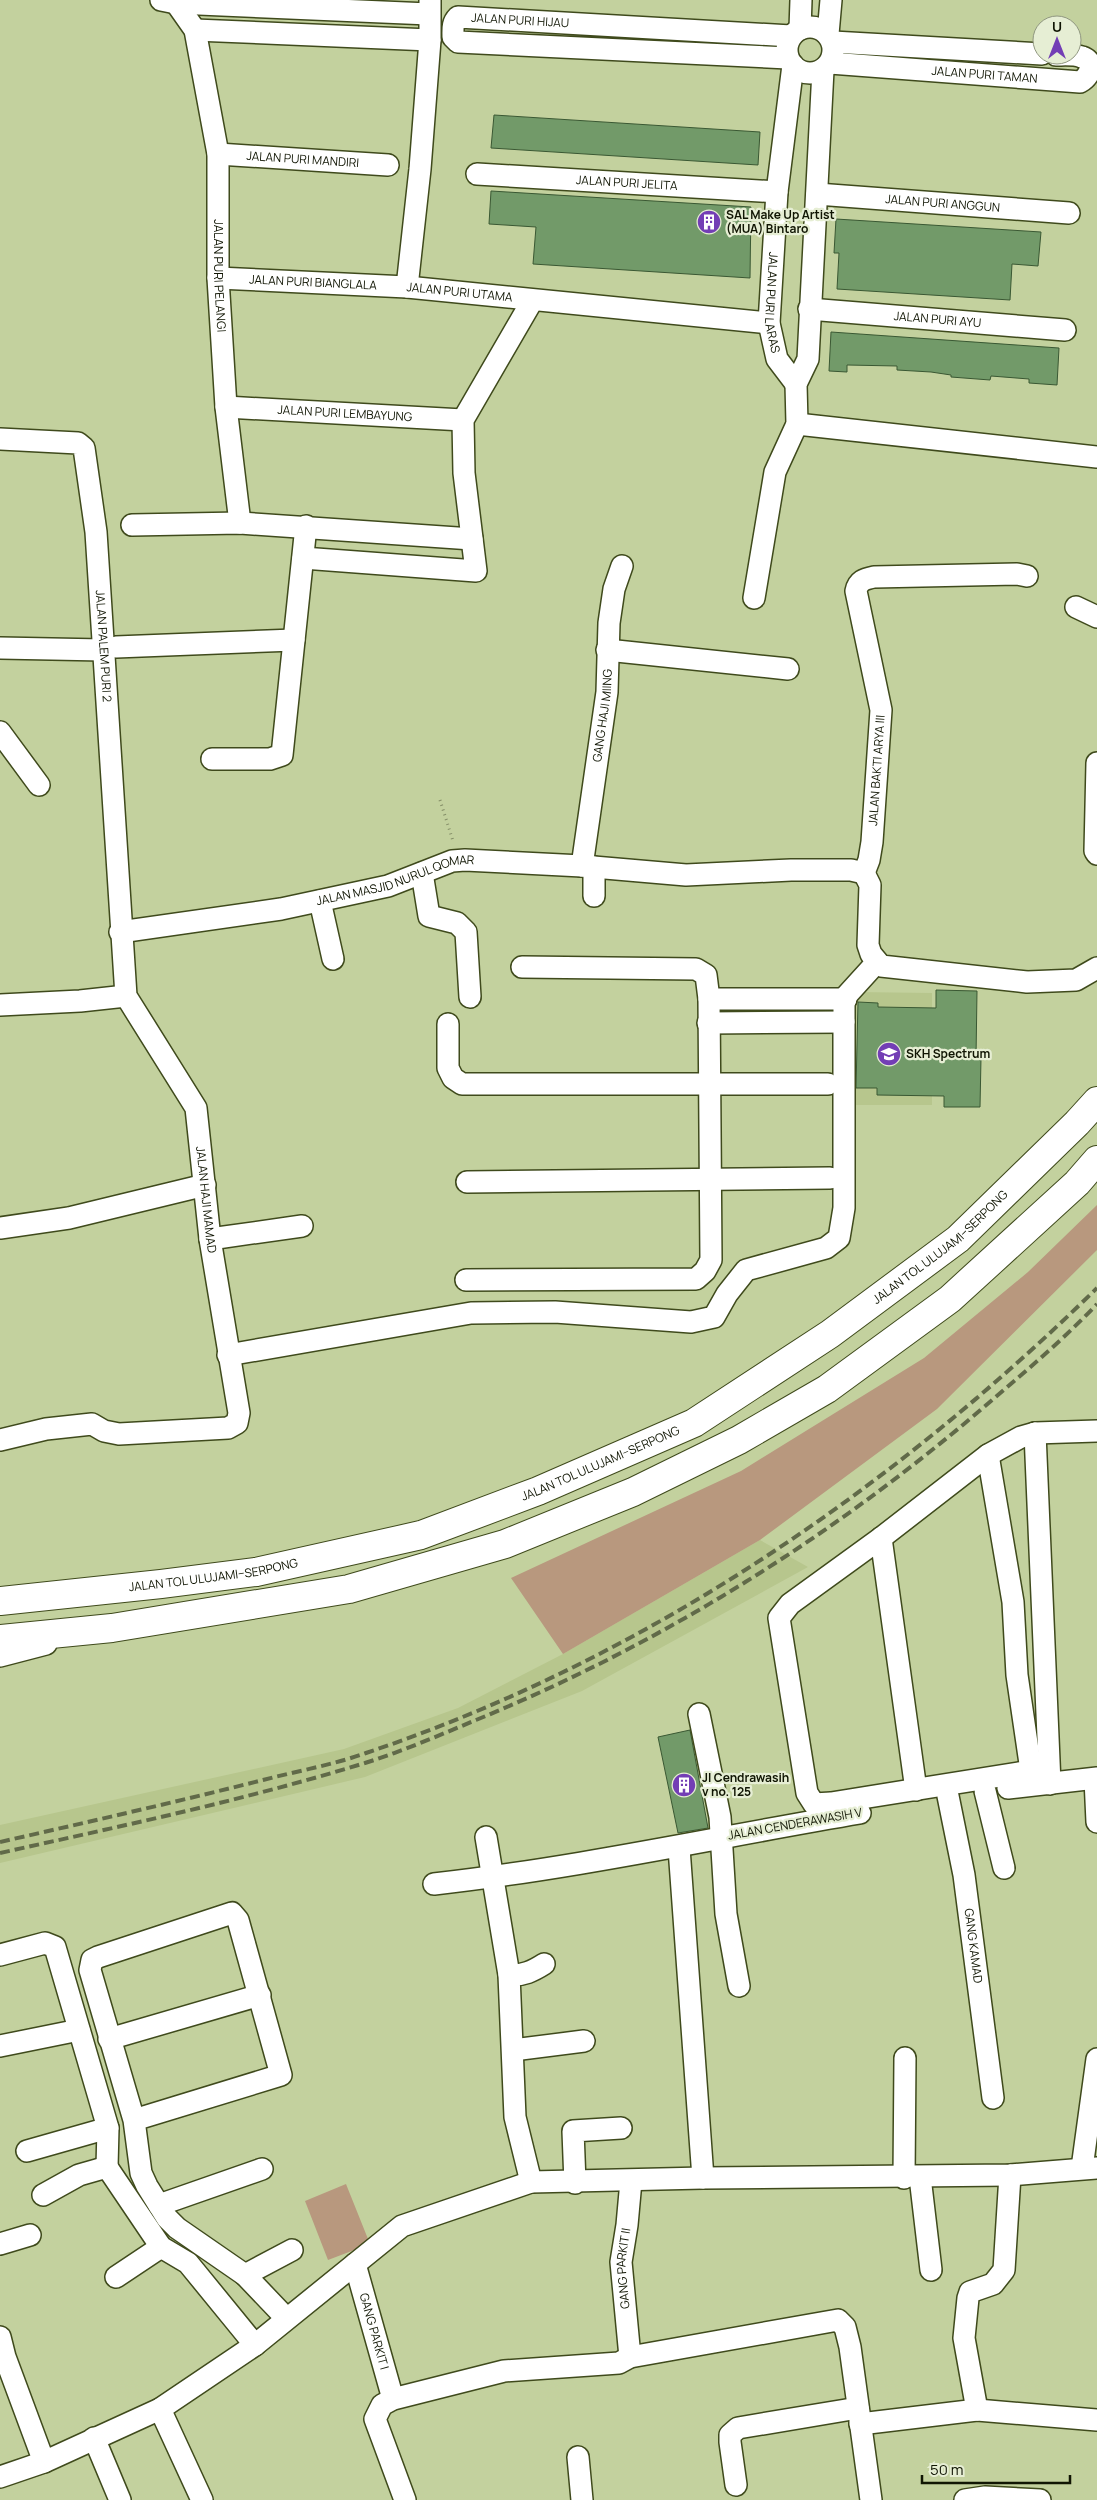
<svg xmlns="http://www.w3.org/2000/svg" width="1097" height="2500" viewBox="0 0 1097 2500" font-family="Manrope,sans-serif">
	<rect width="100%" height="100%" fill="#c3d19e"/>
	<!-- built -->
	<path fill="#b7c68d" d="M 854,992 L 932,993 L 932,1105 L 846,1105 Z
		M 760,1540 L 808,1567 L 582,1691 L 365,1777 L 0,1863 L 0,1825 L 344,1749 L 458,1708 L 563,1654 Z"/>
	<!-- green -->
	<path fill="#b8987e" d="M 1097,1205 L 1097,1250 L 937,1409 L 760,1540 L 563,1654 L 511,1578 L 741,1471 L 924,1358 L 1028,1272 Z
		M 346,2184 L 370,2244 L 328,2260 L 305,2201 Z"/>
	<!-- building -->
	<path fill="#729a69" stroke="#3a5833" d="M 494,115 L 760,132 L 758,165 L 491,148 Z
		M 491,191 L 751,207 L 750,278 L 533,264 L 536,227 L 489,224 Z
		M 836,219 L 1041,232 L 1038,266 L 1012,264 L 1010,300 L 837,289 L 839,253 L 834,253 Z
		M 831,332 L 1059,348 L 1057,385 L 1029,383 L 1029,379 L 991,376 L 990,380 L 951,377 L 951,375 L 931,372 L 897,370 L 897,366 L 847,365 L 847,372 L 829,371 Z
		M 936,990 L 977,991 L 976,1058 L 981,1058 L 980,1107 L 944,1107 L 944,1096 L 877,1095 L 877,1088 L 856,1088 L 858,1002 L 878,1003 L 878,1007 L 936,1008 Z
		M 690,1730 L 708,1828 L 678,1833 L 658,1737 Z"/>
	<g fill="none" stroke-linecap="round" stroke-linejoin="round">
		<!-- minor casing -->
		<g stroke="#3f4a1c" stroke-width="24">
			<g id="minor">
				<path d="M 161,0 L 176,3 L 429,14"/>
				<path id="s1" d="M 176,3 L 195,30 L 218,154 L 218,278 L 226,407 L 240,523"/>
				<circle cx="810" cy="50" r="23"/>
				<path d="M 800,29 L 801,0"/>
				<path d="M 195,30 L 430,40"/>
				<path d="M 828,34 L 831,0"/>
				<path d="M 833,42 L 1042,54"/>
				<path id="s2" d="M 788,58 L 458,42 L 453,37 C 453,29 452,23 458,17 L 791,36"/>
				<path id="s3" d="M 830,63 L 1080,82 C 1089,77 1097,62 1082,57 C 1075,54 1064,55 1056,55"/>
				<path id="s4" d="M 793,65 L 777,192 L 769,323 L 777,359 L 796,384"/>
				<path id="s5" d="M 218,154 L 388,165"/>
				<path id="s6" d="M 477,174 L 777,192"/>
				<path id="s7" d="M 817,194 L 1069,213"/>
				<path id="s8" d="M 218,278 L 407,287 L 769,323"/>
				<path d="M 407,287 L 420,169 L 430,40 L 430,0"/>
				<path id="s9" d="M 809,309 L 1065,330"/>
				<path id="s10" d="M 226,407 L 463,420"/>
				<path d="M 797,424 L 1097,457"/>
				<path id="s11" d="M 0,439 L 78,443 L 84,448 L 96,532 L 126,996 L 196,1108 L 210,1239 L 239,1413 L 237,1423 L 228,1428 L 119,1434 L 104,1431 L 92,1424 L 46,1429 L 0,1440"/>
				<path d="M 132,525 L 240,523 L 472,539"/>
				<path d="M 303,558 L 476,571 L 464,473 L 463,420 L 532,301"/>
				<path d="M 754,598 L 775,472 L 797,424 L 796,384 L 808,359 L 823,70"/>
				<path d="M 1076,607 L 1097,617"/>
				<path d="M 116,647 L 294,640"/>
				<path d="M 0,648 L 103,650"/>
				<path d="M 607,650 L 788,669"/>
				<path d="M 0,732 L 39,785"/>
				<path d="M 212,759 L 270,759 L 282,755 L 306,526"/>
				<path d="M 1097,763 L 1095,851 L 1097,854"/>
				<path id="s12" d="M 582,866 L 607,692 L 609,623 L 614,589 L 622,566"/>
				<path d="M 594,867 L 594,896"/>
				<path d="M 422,873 L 429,916 L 457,923 L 466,932 L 470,997"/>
				<path id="s13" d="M 864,873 L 869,860 L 872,842 L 881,710 L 856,591 C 858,581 864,579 874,577 L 1017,574 L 1027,576"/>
				<path d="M 864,873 L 870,885 L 868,945 L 871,954 L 881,966 L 1027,982 L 1076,980 L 1097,968"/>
				<path d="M 320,901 L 333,959"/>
				<path id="s14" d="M 120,932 L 281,909 L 388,886 L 452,861 L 465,860 L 582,866 L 686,875 L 791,870 L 851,870 L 864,873"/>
				<path d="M 522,967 L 696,969 L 706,975 L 709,999 L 846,999"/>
				<path d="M 0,1005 L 80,1001 L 126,996"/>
				<path d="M 708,1023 L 844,1022"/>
				<path d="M 448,1024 L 448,1068 L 453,1078 L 462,1084 L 828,1084"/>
				<path d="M 467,1182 L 830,1178"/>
				<path d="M 0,1228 L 69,1218 L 205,1185"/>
				<path d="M 210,1239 L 302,1226"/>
				<path d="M 466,1280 L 696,1279 L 705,1271 L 711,1260 L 709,999"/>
				<path d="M 228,1355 L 471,1313 L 555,1312 L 691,1322 L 714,1317 L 727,1294 L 746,1270 L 826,1248 L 839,1238 L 844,1208 L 844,1004 L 847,995 L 877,962"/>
				<path d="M 1035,1433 L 1050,1784"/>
				<path d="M 988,1455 L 1013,1602 L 1017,1675 L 1033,1784"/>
				<path d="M 881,1538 L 916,1790"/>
				<path d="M 0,1656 L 46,1644"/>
				<path d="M 699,1714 L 720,1817 L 726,1914 L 739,1986"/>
				<path d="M 1031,1771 L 831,1803 L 814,1804 L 807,1793 L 779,1618 L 790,1604 L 881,1538 L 988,1455 L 1021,1437 L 1035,1433 L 1097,1431"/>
				<path d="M 1095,1779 L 1097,1822"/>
				<path d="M 1008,1788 L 1097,1778"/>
				<path d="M 985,1791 L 1004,1868"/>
				<path id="s15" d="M 948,1796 L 964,1875 L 993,2098"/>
				<path d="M 486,1837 L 509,1975 L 515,2117 L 531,2182"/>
				<path d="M 679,1848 L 703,2178"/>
				<path d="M 434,1884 C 577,1868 718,1837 860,1813"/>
				<path d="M 0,1955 L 45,1943 L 55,1947 L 108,2128 L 107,2167"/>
				<path d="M 509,1975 C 523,1976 533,1971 544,1964"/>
				<path d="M 109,2039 L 260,1995"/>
				<path d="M 0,2046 L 79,2030"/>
				<path d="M 513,2050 L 584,2041"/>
				<path d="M 134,2120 L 281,2075 L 238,1920 L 232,1913 L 98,1957 L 92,1960 L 90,1970 L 134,2120 L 141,2173 L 147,2186 L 167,2218 L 177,2228 L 245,2275 L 286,2318"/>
				<path d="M 27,2151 L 108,2128"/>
				<path d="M 1082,2168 L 1097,2059"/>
				<path d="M 920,2177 L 931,2270"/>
				<path d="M 904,2178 L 905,2058"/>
				<path d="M 575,2183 L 573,2131 L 621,2128"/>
				<path d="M 43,2195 L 79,2175 L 107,2167 L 161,2247 L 188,2263 L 255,2345"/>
				<path d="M 159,2205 L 262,2169"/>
				<path d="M 0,2244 L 30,2235"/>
				<path id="s16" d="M 355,2264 L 393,2399"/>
				<path d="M 245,2275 L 292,2250"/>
				<path d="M 116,2277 L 161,2247"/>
				<path d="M 0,2337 L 5,2357 L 44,2462"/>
				<path id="s17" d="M 630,2357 L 621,2262 L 627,2225 L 631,2181"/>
				<path d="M 160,2409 L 202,2500"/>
				<path d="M 977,2410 L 964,2338 L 968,2298 L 970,2292 L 993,2284 L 1004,2270 L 1010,2175"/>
				<path d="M 860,2424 L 977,2410 L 1097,2420"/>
				<path d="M 94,2438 L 120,2500"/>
				<path d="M 578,2457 L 582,2500"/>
				<path d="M 0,2477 L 44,2462 L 160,2409 L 255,2345 L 402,2226 L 531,2182 L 703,2178 L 1010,2175 L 1097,2168"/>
				<path d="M 736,2485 L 730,2442 L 730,2435 L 738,2428 L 858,2408"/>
				<path d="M 405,2500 L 375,2419 L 382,2405 L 393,2399 L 504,2371 L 619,2363 L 630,2357 L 838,2320 L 845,2327 L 850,2347 L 871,2500"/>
				<path d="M 965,2500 L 985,2497 L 1040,2500"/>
			</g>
		</g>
		<!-- highway casing -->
		<g stroke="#3f4a1c" stroke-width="30">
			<g id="highway">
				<path id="s18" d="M 0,1601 L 161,1584 L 256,1572 L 421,1535 L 538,1491 L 694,1423 L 830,1334 L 958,1239 L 1077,1123 L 1097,1101"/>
				<path d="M 0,1639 L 112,1628 L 349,1589 L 505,1544 L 633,1492 L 739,1440 L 827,1389 L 950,1299 L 1077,1183 L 1097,1160"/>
			</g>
		</g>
		<!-- path -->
		<path stroke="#848e67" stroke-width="3" stroke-dasharray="1 4" stroke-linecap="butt" d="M 440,800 L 453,841"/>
		<!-- minor -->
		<use href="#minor" stroke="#fff" stroke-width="21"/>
		<!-- highway -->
		<use href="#highway" stroke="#fff" stroke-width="28"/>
		<!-- rail -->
		<path stroke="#616a49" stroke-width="4" stroke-dasharray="10 5" stroke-linecap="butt" d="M 0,1842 C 88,1822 176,1802 263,1780 C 297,1771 333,1765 366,1753 C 643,1660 889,1492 1097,1288
			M 0,1853 C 122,1826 245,1800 365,1763 C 403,1751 440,1735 476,1720 C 664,1643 837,1534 991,1401 C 1027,1370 1064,1339 1097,1304"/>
	</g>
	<!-- icons -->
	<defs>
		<g id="building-disc" transform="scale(1.25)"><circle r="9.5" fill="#733eb5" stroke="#e6eed4"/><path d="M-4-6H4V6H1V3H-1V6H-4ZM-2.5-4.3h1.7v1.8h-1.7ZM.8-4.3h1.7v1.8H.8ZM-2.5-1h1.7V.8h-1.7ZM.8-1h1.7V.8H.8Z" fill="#fff"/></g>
		<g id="school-disc" transform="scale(1.25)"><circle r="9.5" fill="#733eb5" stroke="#e6eed4"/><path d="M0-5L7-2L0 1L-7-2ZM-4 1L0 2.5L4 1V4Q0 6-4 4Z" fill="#fff"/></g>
	</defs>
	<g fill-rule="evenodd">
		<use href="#building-disc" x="709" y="222"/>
		<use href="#school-disc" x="889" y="1054"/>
		<use href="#building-disc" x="684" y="1785"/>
	</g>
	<g text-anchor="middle" stroke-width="4.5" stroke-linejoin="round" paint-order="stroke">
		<!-- street labels -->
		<g font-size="12" fill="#101503" stroke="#e6eed4">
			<text dy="4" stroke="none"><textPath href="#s2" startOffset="421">JALAN PURI HIJAU</textPath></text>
			<text dy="4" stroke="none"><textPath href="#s3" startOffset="155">JALAN PURI TAMAN</textPath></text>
			<text dy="4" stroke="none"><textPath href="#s5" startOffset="85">JALAN PURI MANDIRI</textPath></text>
			<text dy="4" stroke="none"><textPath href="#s6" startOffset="150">JALAN PURI JELITA</textPath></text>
			<text dy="4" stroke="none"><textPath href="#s7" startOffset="126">JALAN PURI ANGGUN</textPath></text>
			<text dy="4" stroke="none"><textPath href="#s1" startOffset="281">JALAN PURI PELANGI</textPath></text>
			<text dy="4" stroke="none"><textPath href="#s8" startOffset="95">JALAN PURI BIANGLALA</textPath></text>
			<text dy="4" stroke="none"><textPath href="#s8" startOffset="242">JALAN PURI UTAMA</textPath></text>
			<text dy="4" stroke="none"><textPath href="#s4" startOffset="239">JALAN PURI LARAS</textPath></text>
			<text dy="4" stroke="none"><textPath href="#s9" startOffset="129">JALAN PURI AYU</textPath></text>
			<text dy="4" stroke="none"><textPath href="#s10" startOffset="119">JALAN PURI LEMBAYUNG</textPath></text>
			<text dy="4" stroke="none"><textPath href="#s11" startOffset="285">JALAN PALEM PURI 2</textPath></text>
			<text dy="4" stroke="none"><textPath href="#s12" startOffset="152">GANG HAJI MIING</textPath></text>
			<text dy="4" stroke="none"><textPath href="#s13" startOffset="104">JALAN BAKTI ARYA III</textPath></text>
			<text dy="4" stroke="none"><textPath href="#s14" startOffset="281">JALAN MASJID NURUL QOMAR</textPath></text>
			<text dy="4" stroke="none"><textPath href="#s11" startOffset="860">JALAN HAJI MAMAD</textPath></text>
			<text dy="4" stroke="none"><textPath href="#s18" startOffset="1025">JALAN TOL ULUJAMI–SERPONG</textPath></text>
			<text dy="4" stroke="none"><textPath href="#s18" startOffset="620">JALAN TOL ULUJAMI–SERPONG</textPath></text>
			<text dy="4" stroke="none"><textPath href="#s18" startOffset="215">JALAN TOL ULUJAMI–SERPONG</textPath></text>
			<text transform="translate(795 1824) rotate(-10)" y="4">JALAN CENDERAWASIH V</text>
			<text dy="4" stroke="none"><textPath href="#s15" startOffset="152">GANG KAMAD</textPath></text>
			<text dy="4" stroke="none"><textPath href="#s17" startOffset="89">GANG PARKIT II</textPath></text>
			<text dy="4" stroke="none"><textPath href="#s16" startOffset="70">GANG PARKIT I</textPath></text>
		</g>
		<!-- poi labels -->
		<g font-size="12" font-weight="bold" fill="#101503" stroke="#e6eed4" text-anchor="start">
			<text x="726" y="219">SAL Make Up Artist<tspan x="726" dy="14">(MUA) Bintaro</tspan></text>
			<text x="906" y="1058">SKH Spectrum</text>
			<text x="702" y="1782">Jl Cendrawasih<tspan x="702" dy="14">v no. 125</tspan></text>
		</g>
	</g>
	<!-- north arrow -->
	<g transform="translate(1057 40)"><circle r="24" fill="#e6eed4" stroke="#909780"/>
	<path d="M0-4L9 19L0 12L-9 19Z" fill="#733eb5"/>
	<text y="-8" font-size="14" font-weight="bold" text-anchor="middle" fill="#101503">U</text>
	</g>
	<!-- scale -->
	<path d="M922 2475v8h148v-8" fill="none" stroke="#101503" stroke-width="2.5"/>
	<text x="930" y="2475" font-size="15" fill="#101503" stroke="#e6eed4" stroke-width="4" paint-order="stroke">50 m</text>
</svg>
